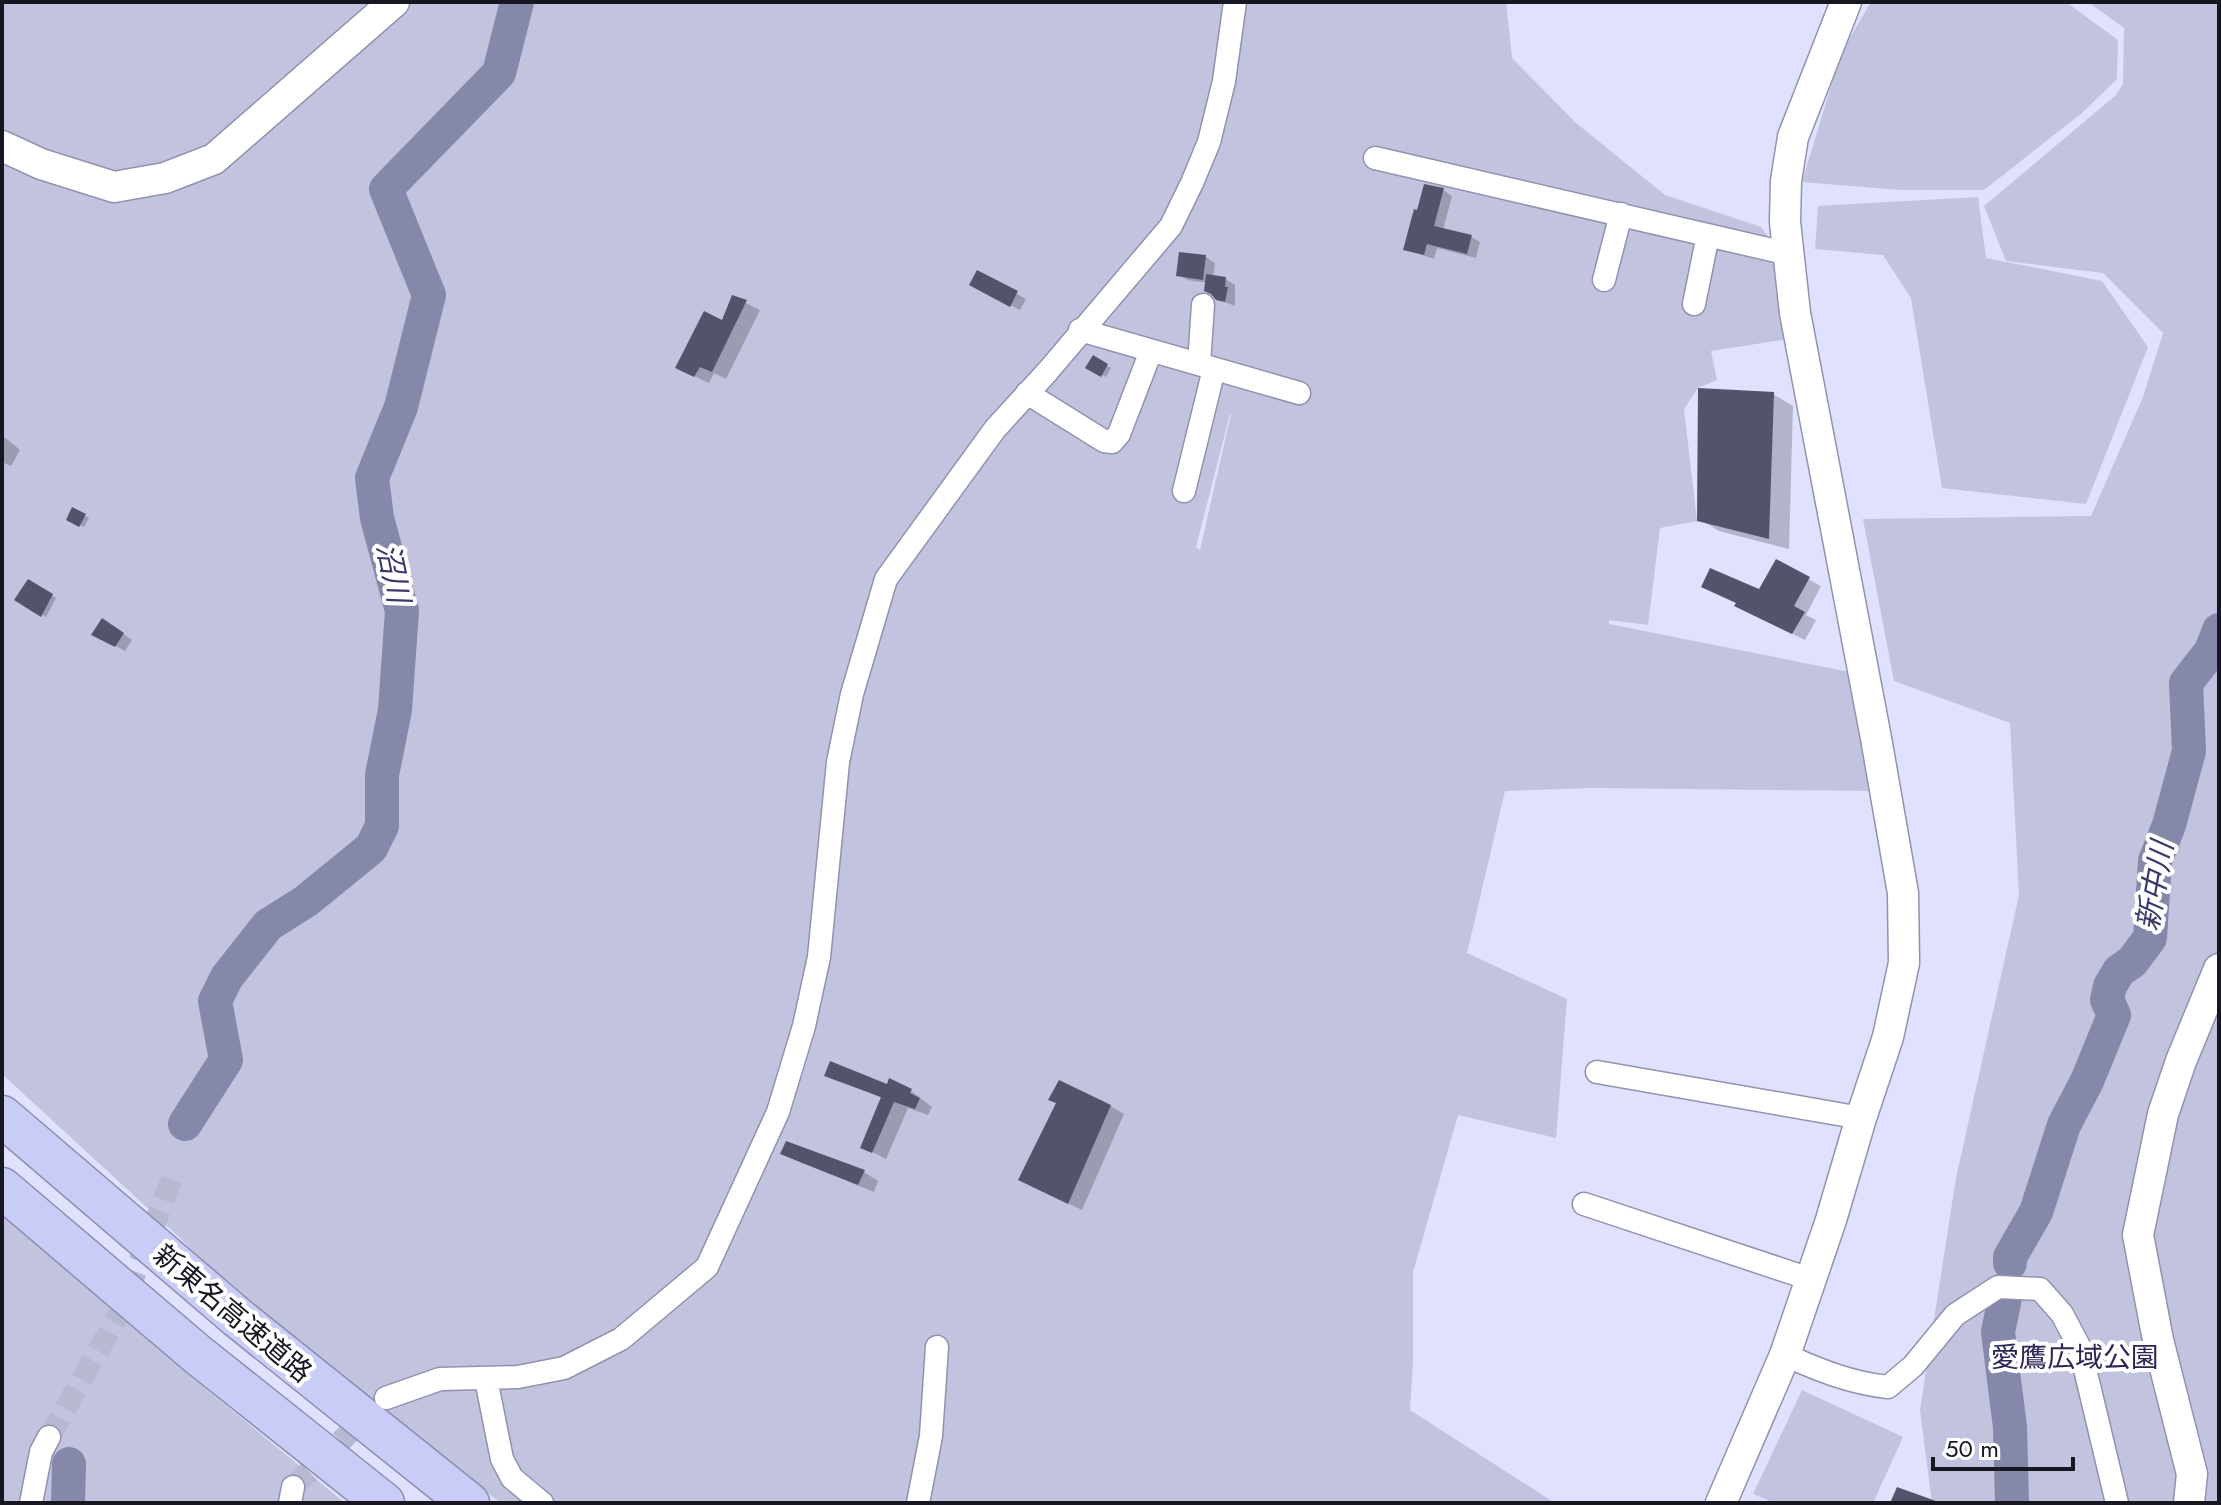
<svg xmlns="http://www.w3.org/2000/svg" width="2221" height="1505" viewBox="0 0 2221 1505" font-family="Jost,'Noto Sans JP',sans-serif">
	<rect width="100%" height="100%" fill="#dfe1fe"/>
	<!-- green -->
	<path fill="#c1c3df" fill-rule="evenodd" d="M 2,2 L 1506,2 L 1512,58 L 1576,123 L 1665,195 L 1761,227 L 1782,256 L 1788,339 L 1711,351 L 1717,380 L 1698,388 L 1684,409 L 1697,521 L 1660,528 L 1648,625 L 1609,620 L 1609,624 L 1865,675 L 1885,791 L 1591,788 L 1505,791 L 1467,953 L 1567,999 L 1556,1138 L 1458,1115 L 1413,1272 L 1413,1362 L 1410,1410 L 1555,1503 L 501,1503 L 271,1330 L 179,1237 L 2,1074 ZM 1230,414 L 1231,414 L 1200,550 L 1196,547 Z
		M 1871,2 L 2066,2 L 2118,40 L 2117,79 L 2082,113 L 1984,190 L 1900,190 L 1802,182 L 1841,53 Z
		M 2088,2 L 2219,2 L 2219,1503 L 1932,1503 L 1920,1410 L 1956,1178 L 2019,895 L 2010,723 L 1894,681 L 1863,519 L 2091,516 L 2143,397 L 2163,333 L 2103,273 L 2006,261 L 1984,206 L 2116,95 L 2123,84 L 2124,28 Z
		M 1978,197 L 1986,258 L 2102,281 L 2148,347 L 2086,504 L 1942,488 L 1911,298 L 1883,255 L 1815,249 L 1818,206 Z
		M 2,1216 L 212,1394 L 345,1503 L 2,1503 Z
		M 1802,1390 L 1903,1437 L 1873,1503 L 1775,1503 L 1753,1494 Z"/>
	<!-- shadow -->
	<path fill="#0003" d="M 1443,190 L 1452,196 L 1443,230 L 1471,237 L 1480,242 L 1476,258 L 1437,248 L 1434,259 L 1405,249 L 1419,212 Z
		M 1206,257 L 1215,263 L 1213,277 L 1225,279 L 1235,285 L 1235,306 L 1217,299 L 1207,283 L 1188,280 L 1178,275 Z
		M 978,273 L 1026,299 L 1020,310 L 972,284 Z
		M 733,297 L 760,310 L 726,379 L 714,373 L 709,383 L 692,375 L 723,323 Z
		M 1094,358 L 1111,368 L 1106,377 L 1088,368 Z
		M 1773,394 L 1793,406 L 1789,549 L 1719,531 L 1699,519 Z
		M 2,435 L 20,450 L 11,466 L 2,462 Z
		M 73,510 L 89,518 L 84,527 L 68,519 Z
		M 1776,562 L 1821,586 L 1806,615 L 1816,620 L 1805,640 L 1749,613 Z
		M 29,581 L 56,598 L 46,617 L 17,599 Z
		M 112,626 L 132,640 L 125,651 L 94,634 Z
		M 827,1075 L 911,1091 L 932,1107 L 928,1115 L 908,1108 L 886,1159 L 862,1147 L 882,1098 Z
		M 1110,1106 L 1124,1114 L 1082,1210 L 1034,1187 Z
		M 782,1153 L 864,1172 L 878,1181 L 874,1192 L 797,1161 Z"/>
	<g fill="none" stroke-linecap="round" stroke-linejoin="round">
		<!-- river -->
		<path stroke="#8688aa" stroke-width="34" d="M 185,1124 L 226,1060 L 215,1001 L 227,977 L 268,925 L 306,901 L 371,848 L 382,826 L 382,775 L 395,710 L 402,611 L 377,518 L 372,478 L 401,407 L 429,295 L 386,189 L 499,73 L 517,2
			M 2010,1263 L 2010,1257 L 2036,1212 L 2064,1125 L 2087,1081 L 2114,1015 L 2107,1000 L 2110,986 L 2119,971 L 2132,962 L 2150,938 L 2155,861 L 2169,825 L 2189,751 L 2186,683 L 2211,651 L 2219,630
			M 2006,1293 L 1998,1332 L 2010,1427 L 2012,1503
			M 68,1503 L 69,1464"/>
	</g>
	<!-- building -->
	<path fill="#53546c" d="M 1424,184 L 1444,188 L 1434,226 L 1472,235 L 1467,254 L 1427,244 L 1424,255 L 1403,250 L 1414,209 L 1417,210 Z
		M 1179,252 L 1206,255 L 1203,280 L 1176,276 Z
		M 977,270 L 1018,291 L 1010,307 L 969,285 Z
		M 1206,274 L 1226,277 L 1225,287 L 1228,287 L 1225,302 L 1216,300 L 1211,294 L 1204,291 Z
		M 732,295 L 747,300 L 712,372 L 700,367 L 694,377 L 675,368 L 704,311 L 722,320 Z
		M 1093,355 L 1108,364 L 1101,377 L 1085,368 Z
		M 1698,388 L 1774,392 L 1769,539 L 1697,521 Z
		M 72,507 L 86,514 L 79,527 L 66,520 Z
		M 1776,559 L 1810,577 L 1794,606 L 1805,612 L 1792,634 L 1734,606 L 1736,603 L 1701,587 L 1710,568 L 1759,589 Z
		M 28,579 L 53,594 L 41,617 L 14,600 Z
		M 102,618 L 124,633 L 115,647 L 91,635 Z
		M 830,1061 L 887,1084 L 889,1078 L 912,1089 L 910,1093 L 920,1098 L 915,1109 L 894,1102 L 872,1153 L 860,1148 L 881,1097 L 824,1076 Z
		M 1059,1080 L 1111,1105 L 1068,1204 L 1018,1180 L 1056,1103 L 1048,1100 Z
		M 786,1141 L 865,1170 L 858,1185 L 780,1154 Z
		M 1897,1487 L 1936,1501 L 1936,1503 L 1890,1503 Z"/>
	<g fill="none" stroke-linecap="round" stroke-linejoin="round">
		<!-- street-tunnel -->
		<path stroke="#b7b9d2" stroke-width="22" stroke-dasharray="22 11" stroke-linecap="butt" d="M 49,1437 L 119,1314 L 172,1179
			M 293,1487 L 371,1412"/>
		<!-- street casing -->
		<g stroke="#9193ae" stroke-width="25">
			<path id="street" d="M 1375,158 L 1789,254
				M 1604,280 L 1621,214
				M 1694,304 L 1708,235
				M 1080,330 L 1299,393
				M 1199,364 L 1203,305
				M 1027,393 L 1104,441 L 1112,442 L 1119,434 L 1151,351
				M 1184,491 L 1214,369
				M 1597,1072 L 1861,1118
				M 1584,1204 L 1810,1279
				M 1785,1355 C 1819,1370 1850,1383 1888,1387 L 1913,1366 L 1955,1315 L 1998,1287 L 2040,1289 L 2062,1314 L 2080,1348 L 2117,1503
				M 486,1379 L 502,1459 L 512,1478 L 542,1503
				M 386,1398 L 440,1379 L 518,1377 L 564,1368 L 621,1339 L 707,1267 L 778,1112 L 804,1026 L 819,957 L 838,762 L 852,694 L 886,579 L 995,429 L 1048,371 L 1171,226 L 1192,183 L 1209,142 L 1224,81 L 1235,2
				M 31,1503 L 41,1452 L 49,1437
				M 290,1503 L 293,1487
				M 918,1503 L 931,1436 L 937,1347"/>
		</g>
		<!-- secondary casing -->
		<g stroke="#9193ae" stroke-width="33">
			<path id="secondary" d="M 2,146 L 41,164 L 114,187 L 165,178 L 214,159 L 394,2
				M 1721,1503 L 1785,1355 L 1831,1220 L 1861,1118 L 1888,1037 L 1904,963 L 1903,893 L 1876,738 L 1795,313 L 1785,222 L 1786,181 L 1793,137 L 1846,2
				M 2189,1503 L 2192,1474 L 2158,1340 L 2138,1235 L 2163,1114 L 2181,1061 L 2219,969"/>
		</g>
		<!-- highway casing -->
		<g stroke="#8b8dad" stroke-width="43">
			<path id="highway" d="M 2,1116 L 238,1318 L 469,1503
				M 2,1188 L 197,1354 L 384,1503"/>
		</g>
		<!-- street -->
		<use href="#street" stroke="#fff" stroke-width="22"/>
		<!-- secondary -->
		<use href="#secondary" stroke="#fff" stroke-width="30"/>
		<!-- highway -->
		<use href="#highway" stroke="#caccf8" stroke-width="40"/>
	</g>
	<g text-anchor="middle" stroke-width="8" stroke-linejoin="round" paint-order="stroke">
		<!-- street labels -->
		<g font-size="28" fill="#161721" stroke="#fff">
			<text transform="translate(233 1313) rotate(40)" y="10">新東名高速道路</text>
		</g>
		<!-- park labels -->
		<g font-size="28" fill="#2a2756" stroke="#fff">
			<text x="2075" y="1367">愛鷹広域公園</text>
		</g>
		<!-- water labels -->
		<g font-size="30" font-style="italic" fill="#3a3969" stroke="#fff">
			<text transform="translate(393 573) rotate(78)" y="10">沼川</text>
			<text transform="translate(2155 886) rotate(-80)" y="10">新中川</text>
		</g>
	</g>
	<!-- border -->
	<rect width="2221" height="1505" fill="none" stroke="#161721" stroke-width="8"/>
	<!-- scale -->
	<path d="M1933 1457v12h140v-12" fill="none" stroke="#161721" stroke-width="4"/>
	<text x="1945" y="1457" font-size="24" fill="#161721" stroke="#ffffff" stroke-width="6" paint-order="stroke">50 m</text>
</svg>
